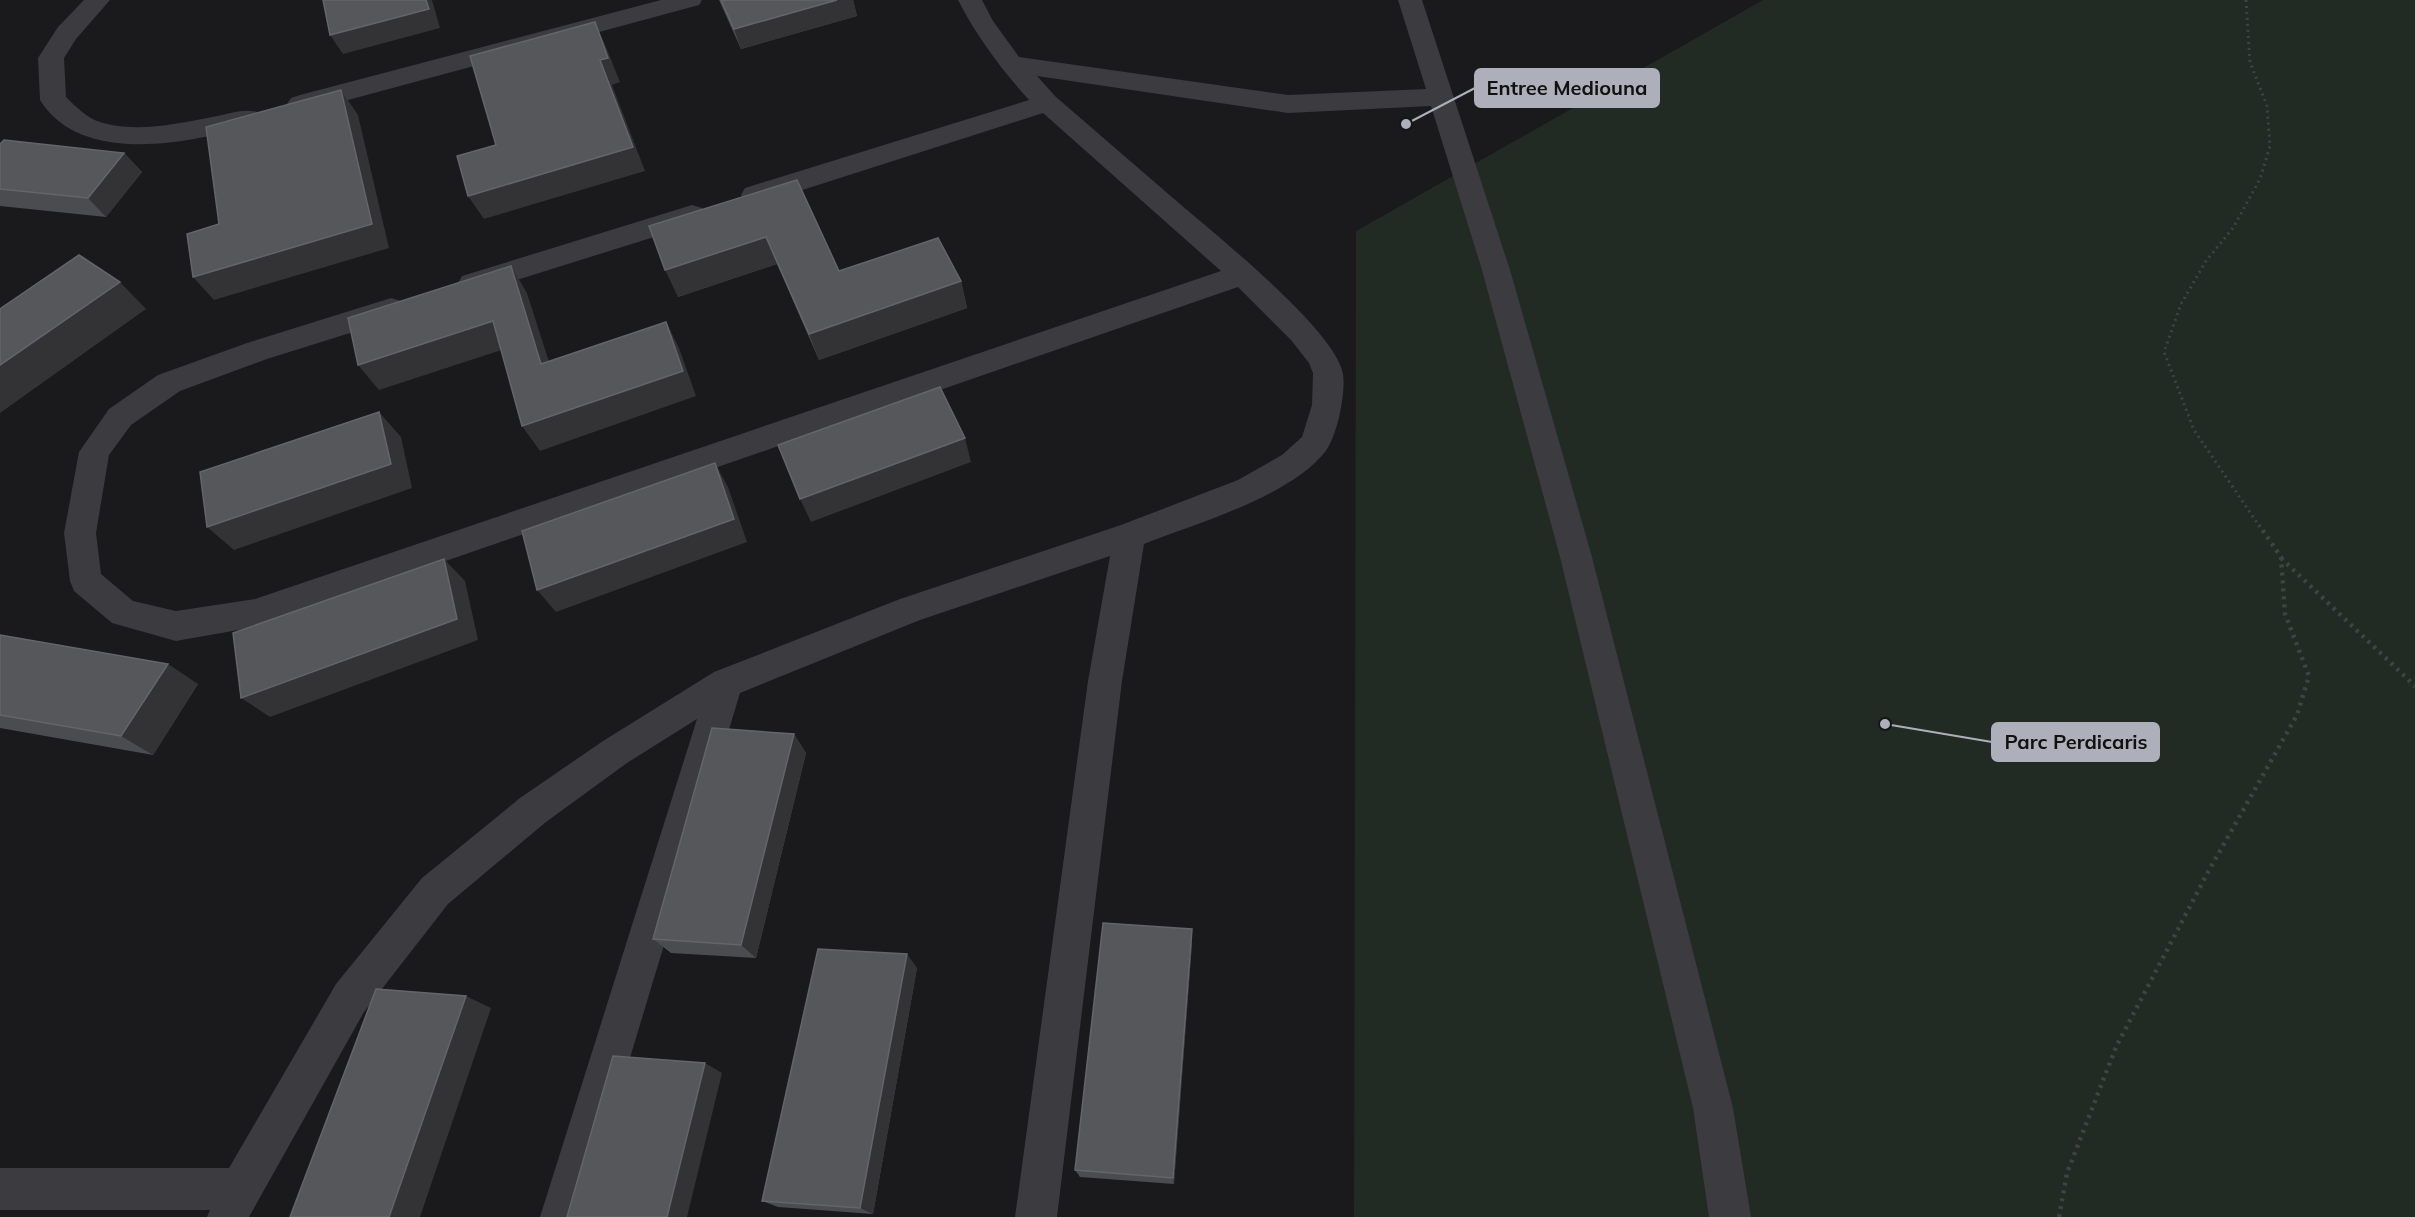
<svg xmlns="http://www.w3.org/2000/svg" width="2415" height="1217" viewBox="0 0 2415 1217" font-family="Mulish,sans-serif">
	<rect width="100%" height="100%" fill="#1a191c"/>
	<!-- green -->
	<path fill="#212a23" d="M 1763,0 L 2415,0 L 2415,1217 L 1354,1217 L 1356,231 Z"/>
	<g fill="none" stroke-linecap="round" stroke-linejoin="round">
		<!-- path-far1 -->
		<path stroke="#414247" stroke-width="3" stroke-dasharray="2 4" stroke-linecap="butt" d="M 2246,0 L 2250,62 L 2267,106 L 2270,146 L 2260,179 L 2233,228 L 2206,261 L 2181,304 L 2164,352 L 2194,430 L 2260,527"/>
		<!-- path -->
		<path stroke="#414247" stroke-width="4.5" stroke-dasharray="3 5" stroke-linecap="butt" d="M 2281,558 L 2415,686
			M 2059,1217 L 2067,1173 L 2116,1047 L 2208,872 L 2297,715 L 2309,676 L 2285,614 L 2281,557 L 2259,525"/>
		<!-- street -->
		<path fill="#3b3b40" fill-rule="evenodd" d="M 84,0 L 110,0 L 76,39 L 64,58 L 66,97 C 75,106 87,118 100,122 C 133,133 178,124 212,117 C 227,115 242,108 257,112 L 261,118 L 257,124 C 195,142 82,168 40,100 L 38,58 L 58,27 Z
			M 661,0 L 702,0 L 699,5 L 300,113 L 291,110 L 287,104 L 291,98 L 300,95 Z
			M 958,0 L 982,0 L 993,21 L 1019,57 L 1288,95 L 1426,89 L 1398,0 L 1422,0 L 1510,270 L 1592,557 L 1733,1108 L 1751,1217 L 1709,1217 L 1693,1108 L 1560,557 L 1482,270 L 1431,106 L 1288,113 L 1037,76 L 1056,97 C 1095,131 1134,164 1173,198 C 1210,230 1336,330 1343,374 C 1346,393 1337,437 1325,452 C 1289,497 1197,523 1144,544 L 1122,681 L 1057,1217 L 1015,1217 L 1088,681 L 1110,556 L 920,620 L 740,693 L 582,1217 L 540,1217 L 697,719 L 627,763 L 546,822 L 448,904 L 364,1012 L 249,1217 L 207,1217 L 210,1210 L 0,1210 L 0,1168 L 229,1168 L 336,984 L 422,878 L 520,798 L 603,741 L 714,672 L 900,599 L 1121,525 L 1238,480 L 1282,455 L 1302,437 L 1312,405 L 1313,373 L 1309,363 L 1291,340 L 1238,287 L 255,627 L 176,641 L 112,623 L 74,591 L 70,581 L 64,533 L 79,452 L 109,409 L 158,375 L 247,343 L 391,298 L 401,301 L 405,309 L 401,317 L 267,359 L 180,391 L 131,425 L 109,455 L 96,533 L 101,574 L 133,601 L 176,611 L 255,599 L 1221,271 L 1043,113 L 765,202 L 755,205 L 745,202 L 741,195 L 745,188 L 1029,100 C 1001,69 977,37 958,0 Z
			M 692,205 L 702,208 L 706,215 L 702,222 L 472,294 L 462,290 L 458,283 L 462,276 Z"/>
	</g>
	<!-- wall -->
	<path fill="#4b4c50" d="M 719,0 L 853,0 L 857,16 L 741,49 Z
		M 0,144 L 124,153 L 142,172 L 106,217 L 0,206 Z
		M 797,180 L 839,271 L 961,281 L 967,308 L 819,360 L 777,264 L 678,297 Z
		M 0,635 L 198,684 L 153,755 L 0,728 Z
		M 794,734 L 806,753 L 756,958 L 671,953 L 653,939 Z
		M 1192,943 L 1174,1184 L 1080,1177 L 1075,1170 Z
		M 917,968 L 873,1214 L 778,1207 L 762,1201 Z"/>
	<!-- shaded-wall -->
	<path fill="#333336" d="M 426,0 L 432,0 L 440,28 L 343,54 L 330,35 Z
		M 837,0 L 853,0 L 857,16 L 741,49 L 734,29 Z
		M 595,22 L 606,47 L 620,82 L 612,85 L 645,171 L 484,219 L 468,196 L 600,60 Z
		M 341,90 L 358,115 L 389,248 L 214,300 L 193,277 Z
		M 124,153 L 142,172 L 106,217 L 88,198 Z
		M 766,237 L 777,264 L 678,297 L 665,270 Z
		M 511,266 L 527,293 L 558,390 L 541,364 Z
		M 961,281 L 967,308 L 819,360 L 809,334 Z
		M 120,282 L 146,309 L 0,413 L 0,365 Z
		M 493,321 L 511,347 L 379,390 L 358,365 Z
		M 666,322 L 679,348 L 696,396 L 540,451 L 522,426 Z
		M 379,412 L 401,437 L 412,488 L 234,550 L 207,527 Z
		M 965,438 L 971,462 L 811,522 L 800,499 Z
		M 715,463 L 728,487 L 747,542 L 556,612 L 537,590 Z
		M 444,559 L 465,581 L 478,640 L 270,717 L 241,698 Z
		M 168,664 L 198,684 L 153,755 L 121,736 Z
		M 794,734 L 806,753 L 756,958 L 741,945 Z
		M 1192,929 L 1192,943 L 1174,1184 L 1173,1178 Z
		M 907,954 L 917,968 L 873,1214 L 860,1208 Z
		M 466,996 L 491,1008 L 420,1217 L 389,1217 Z
		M 705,1063 L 722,1073 L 687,1217 L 667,1217 Z"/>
	<!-- building -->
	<path fill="#56575b" stroke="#64656a" stroke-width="1.5" d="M 323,0 L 426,0 L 429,9 L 330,35 Z
		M 721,0 L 837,0 L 734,29 Z
		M 595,22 L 608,58 L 600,60 L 633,147 L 468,196 L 457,156 L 496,145 L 470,56 Z
		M 341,90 L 372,224 L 193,277 L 187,234 L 219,224 L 206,127 Z
		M 4,140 L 124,153 L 88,198 L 0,189 L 0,144 Z
		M 797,180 L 839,271 L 938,238 L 961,281 L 809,334 L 766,237 L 665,270 L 649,226 Z
		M 79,255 L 120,282 L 0,365 L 0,309 Z
		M 511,266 L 541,364 L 666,322 L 683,371 L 522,426 L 493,321 L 358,365 L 348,318 Z
		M 940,387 L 965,438 L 800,499 L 778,445 Z
		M 379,412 L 391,464 L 207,527 L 200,472 Z
		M 715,463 L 734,519 L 537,590 L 522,531 Z
		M 444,559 L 457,619 L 241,698 L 233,633 Z
		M 0,635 L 168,664 L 121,736 L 0,715 Z
		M 712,728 L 794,734 L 741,945 L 653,939 Z
		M 1103,923 L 1192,929 L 1173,1178 L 1075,1170 Z
		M 818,949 L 907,954 L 860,1208 L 762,1201 Z
		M 376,989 L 466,996 L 389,1217 L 290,1217 Z
		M 613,1056 L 705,1063 L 667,1217 L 567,1217 Z"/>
	<!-- callouts -->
	<path fill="none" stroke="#adb0ba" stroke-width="2" d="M1406 124L1475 88M1885 724L1992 742"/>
	<g fill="#adb0ba" stroke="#151417" stroke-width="2">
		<circle cx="1406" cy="124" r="6"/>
		<circle cx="1885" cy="724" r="6"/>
	</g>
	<g fill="#adb0ba" stroke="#adb0ba" stroke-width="2">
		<rect x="1475" y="69" width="184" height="38" rx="6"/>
		<rect x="1992" y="723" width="167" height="38" rx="6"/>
	</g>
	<g font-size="20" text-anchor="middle" font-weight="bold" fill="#111">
		<text x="1567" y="95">Entree Mediouna</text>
		<text x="2076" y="749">Parc Perdicaris</text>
	</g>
</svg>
